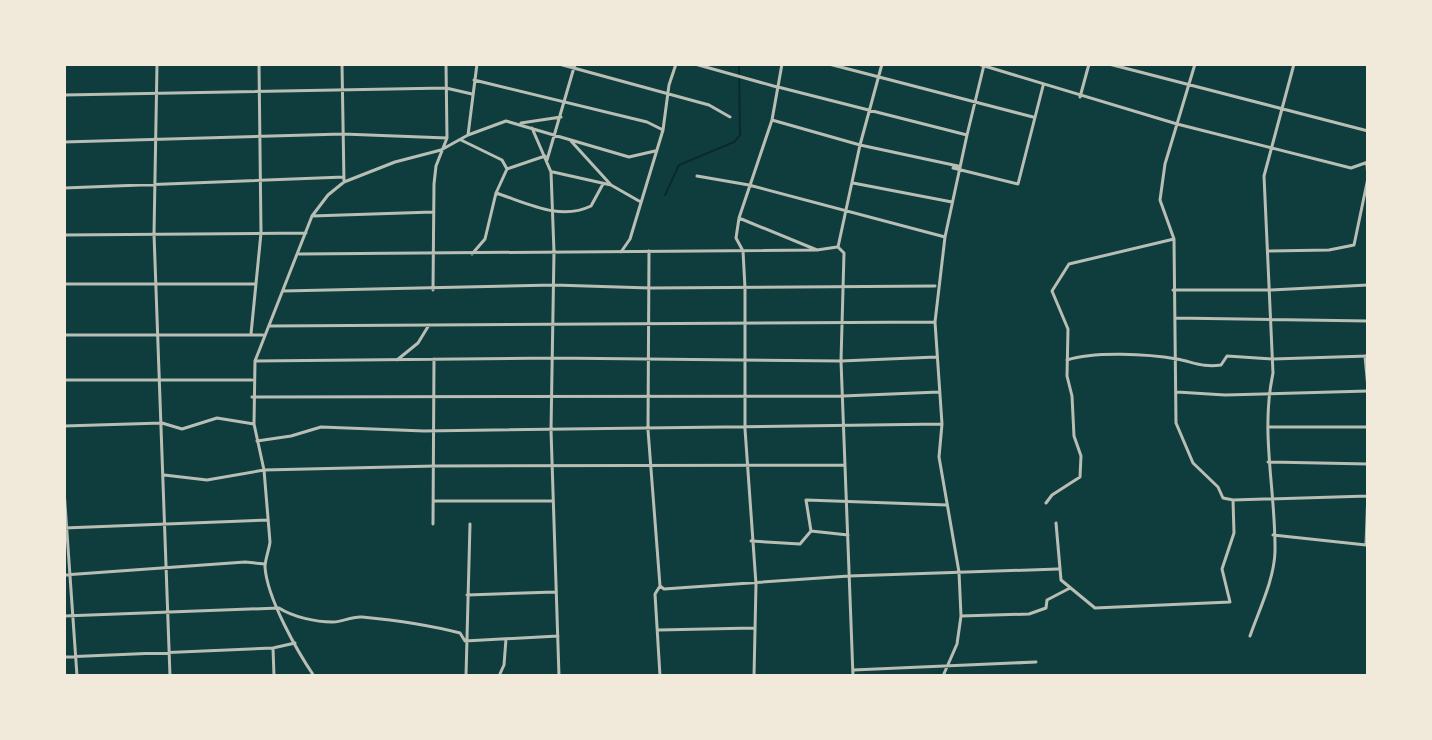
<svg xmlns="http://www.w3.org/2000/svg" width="1432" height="740" viewBox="0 0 1432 740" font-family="'DM Sans',sans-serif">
	<rect width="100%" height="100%" fill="#0f3d3e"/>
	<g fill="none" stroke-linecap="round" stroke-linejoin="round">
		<!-- stream -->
		<path stroke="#0a2a2b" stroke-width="2" d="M 665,195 L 679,165 L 734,142 L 740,135 L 739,64"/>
		<!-- minor -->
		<path stroke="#b8beb3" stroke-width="3" d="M 157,64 L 154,234 L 170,676
			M 342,64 L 344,182
			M 559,64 L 709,105 L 730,117
			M 695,64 L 777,87
			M 829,64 L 1033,117
			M 882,64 L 860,145 L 838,247 L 844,253 L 841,361 L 936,357
			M 978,64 L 1177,124 L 1351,168 L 1368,162
			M 1109,64 L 1368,131
			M 1195,64 L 1165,164 L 1160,200 L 1174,239 L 1176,423 L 1193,463 L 1218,487 L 1223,498 L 1233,500
			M 474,80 L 647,122 L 663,130
			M 778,87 L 967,135 L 945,237 L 935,322 L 942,424 L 939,457 L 959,572 L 961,616 L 957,644 L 943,676
			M 64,95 L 446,88 L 472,94
			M 1080,97 L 1089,64
			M 772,120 L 860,145 L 958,166
			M 521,123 L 561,117
			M 532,128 L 551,172 L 554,252 L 551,430 L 559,676
			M 468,135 L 477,64
			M 967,135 L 984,65
			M 461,140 L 502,160 L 507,169 L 496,193 L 485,239 L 472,254
			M 571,141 L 611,185 L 639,201
			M 64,142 L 343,134 L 447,138
			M 547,160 L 575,64
			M 953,168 L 1018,184 L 1043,86
			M 507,169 L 545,156
			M 553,172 L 611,185
			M 697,176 L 749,185 L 945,237
			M 853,183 L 952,202
			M 64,188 L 344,177
			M 496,193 C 527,203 560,221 591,206 L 603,184
			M 312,216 L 433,212
			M 739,218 L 817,250 L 837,247
			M 64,235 L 306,233
			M 649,251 L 648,430 L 660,586 L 664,589 L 849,576 L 1058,569
			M 1269,251 L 1329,250 L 1354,245 L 1368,178 L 1367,165
			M 621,252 L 630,239 L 663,130 L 669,85 L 676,64
			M 299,254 L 817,250
			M 64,284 L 256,284
			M 433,290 L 434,184 L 436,166 L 447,138 L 446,64
			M 1173,290 L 1271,290 L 1368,285
			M 283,291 L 554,285 L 650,288 L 935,286
			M 1175,318 L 1368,321
			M 271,326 L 935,322
			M 251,334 L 261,233 L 259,64
			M 64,335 L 263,335
			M 1365,356 L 1368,388
			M 397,360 L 418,343 L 429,325
			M 1067,360 C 1095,351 1148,354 1177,359 C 1193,362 1204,368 1221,365 L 1227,356 L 1273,359 L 1368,356
			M 255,361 L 552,358 L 841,361 L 853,676
			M 64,380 L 252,380
			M 1177,392 L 1225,395 L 1368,391
			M 252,397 L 843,396 L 939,392
			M 64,426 L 162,423 L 182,429 L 217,418 L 254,424
			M 1268,427 L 1368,427
			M 257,441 L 291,436 L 321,427 L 424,431 L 942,424
			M 1268,462 L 1368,464
			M 164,475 L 207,480 L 264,470 L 435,466 L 845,465
			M 64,490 L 77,676
			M 434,501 L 553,501
			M 1046,503 L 1052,495 L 1080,477 L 1081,456 L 1074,436 L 1072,396 L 1067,376 L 1068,329 L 1052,291 L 1069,264 L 1174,239
			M 1056,523 L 1061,580 L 1095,608 L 1230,602 L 1222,569 L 1234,533 L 1233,500 L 1368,496
			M 433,524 L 434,359
			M 64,528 L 268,520
			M 811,531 L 806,500 L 947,505
			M 1273,535 L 1366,545 L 1368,491
			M 751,541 L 800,544 L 811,531 L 848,535
			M 64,575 L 245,562 L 265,564
			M 660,586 L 655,594 L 660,676
			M 467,595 L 555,592
			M 64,616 L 279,608 C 293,617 316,622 332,622 C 341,623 351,616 362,617 C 393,620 429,625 460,633 L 465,641 L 558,636
			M 961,616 L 1029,614 L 1046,608 L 1047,600 L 1070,588
			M 658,630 L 754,628
			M 1250,636 C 1259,610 1274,580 1275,552 C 1276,492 1260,433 1273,373 L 1264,176 L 1294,64
			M 273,648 L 274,676
			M 64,657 L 273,648 L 295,643
			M 853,670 L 1036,662
			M 314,676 C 297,651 267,598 265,567 C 265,560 269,550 270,542 L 264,470 L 254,424 L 255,361 L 312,216 L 328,195 L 344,182 L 395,162 L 441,150 L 468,135 L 506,121 L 629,157 L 655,151
			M 466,676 L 470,524
			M 499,676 L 504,665 L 506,639
			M 754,676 L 756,584 L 745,429 L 745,288 L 743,251 L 736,238 L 739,218 L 772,120 L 782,64"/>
	</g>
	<!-- border -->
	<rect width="1432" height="740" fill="none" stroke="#f1e9da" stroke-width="132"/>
</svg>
